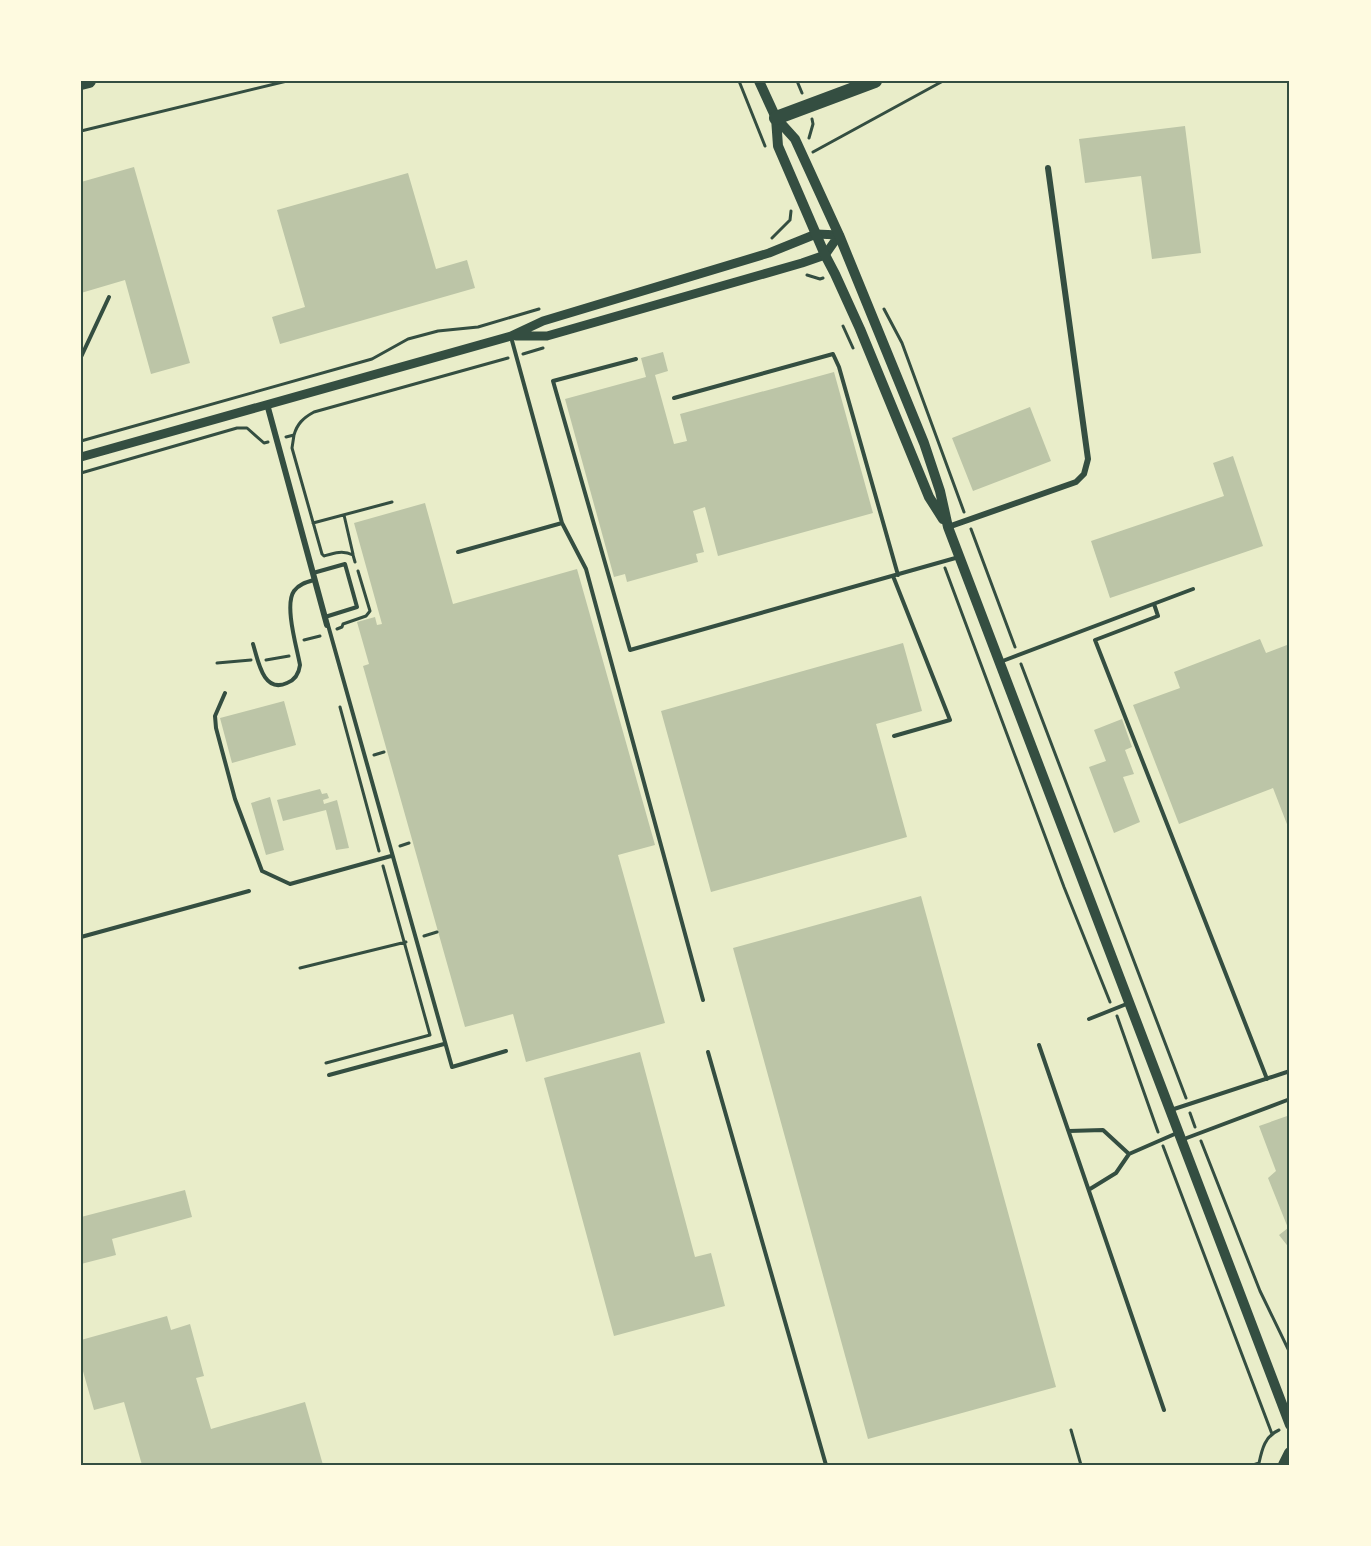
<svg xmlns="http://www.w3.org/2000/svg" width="1371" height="1546" viewBox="0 0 1371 1546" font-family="'DejaVu Sans',sans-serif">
	<rect width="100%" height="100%" fill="#e9edc9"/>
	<!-- building -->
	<path fill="#bcc5a7" d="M 1185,126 L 1201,253 L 1152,259 L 1141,176 L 1085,183 L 1079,139 Z
		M 134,167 L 190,363 L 151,374 L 125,280 L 81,293 L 81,182 Z
		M 408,173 L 436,269 L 467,260 L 475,288 L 280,344 L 272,317 L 305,307 L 277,210 Z
		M 663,352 L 668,371 L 655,375 L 674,444 L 687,441 L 680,414 L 834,372 L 873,513 L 718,556 L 705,507 L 693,511 L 704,552 L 696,554 L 698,562 L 627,582 L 625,574 L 614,577 L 565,399 L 646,377 L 641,358 Z
		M 1030,407 L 1051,461 L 973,491 L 952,438 Z
		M 1233,456 L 1263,546 L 1110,598 L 1091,541 L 1224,496 L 1213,463 Z
		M 425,503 L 453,604 L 577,569 L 655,845 L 618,855 L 665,1023 L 526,1062 L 513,1014 L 465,1027 L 363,666 L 369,664 L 357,622 L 375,617 L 377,625 L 382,624 L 354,523 Z
		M 1260,639 L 1266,653 L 1287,645 L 1290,653 L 1290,832 L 1273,788 L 1179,824 L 1133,705 L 1180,688 L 1174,672 Z
		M 903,643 L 922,711 L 876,724 L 907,837 L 711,892 L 661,711 Z
		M 284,701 L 296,745 L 232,763 L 220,718 Z
		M 1122,719 L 1132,747 L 1125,750 L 1134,774 L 1123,777 L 1140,822 L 1114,833 L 1089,767 L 1106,761 L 1094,730 Z
		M 320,789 L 322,794 L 327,793 L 329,798 L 323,800 L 324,804 L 337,800 L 349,848 L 336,850 L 326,810 L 283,821 L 277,800 Z
		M 270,797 L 284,850 L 266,855 L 251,803 Z
		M 921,896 L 1056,1387 L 868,1439 L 733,948 Z
		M 640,1052 L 695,1257 L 711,1253 L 725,1306 L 614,1336 L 544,1078 Z
		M 1290,1115 L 1290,1249 L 1279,1235 L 1288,1228 L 1268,1178 L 1276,1171 L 1259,1126 Z
		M 185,1190 L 192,1217 L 112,1239 L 116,1255 L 81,1264 L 81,1217 Z
		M 167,1316 L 171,1330 L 190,1324 L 204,1376 L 196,1378 L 211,1429 L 305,1402 L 323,1465 L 142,1465 L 124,1402 L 94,1410 L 81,1364 L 81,1340 Z"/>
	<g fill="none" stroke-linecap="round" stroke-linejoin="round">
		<!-- path -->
		<path stroke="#344e41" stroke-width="3" d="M 739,81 L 765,146
			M 797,81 L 802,93
			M 81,131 L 287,81
			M 809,138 L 813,124 L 812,119
			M 813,152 L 943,81
			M 772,238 L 790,220 L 791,211
			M 807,275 L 820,279 L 823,278
			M 884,309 L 902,343 L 964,512
			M 843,326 L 853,348
			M 523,354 L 543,348
			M 294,435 L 292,448 L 322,554 L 324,556 C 334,553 343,550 353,555 L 355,562
			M 286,437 L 294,435 C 297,424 303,418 314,412 L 508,358
			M 81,441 L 372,359 L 408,339 L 438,331 L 478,327 L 539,309
			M 81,473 L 237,428 L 247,428 L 264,443 L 268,442
			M 344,515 L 353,554
			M 313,523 L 392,502
			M 971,529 L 1015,647
			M 945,568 L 1064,887 L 1110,1002
			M 337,629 L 342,627 L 343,624 L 366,616 L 370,611 L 358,571
			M 304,640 L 320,636
			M 266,660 L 289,656
			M 217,663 L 251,660
			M 1021,664 L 1186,1098
			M 340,707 L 379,851
			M 374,755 L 384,752
			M 400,846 L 409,843
			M 424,936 L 437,932
			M 300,968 L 406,942
			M 1117,1016 L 1158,1132
			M 326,1063 L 430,1035 L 383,866
			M 1190,1113 L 1195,1127
			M 1201,1141 L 1260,1291 L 1290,1353
			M 1163,1146 L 1272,1434
			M 1071,1430 L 1081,1465
			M 1253,1465 L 1259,1463 C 1262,1449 1265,1436 1279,1430"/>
		<!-- service -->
		<path stroke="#344e41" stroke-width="4" d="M 511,337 L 562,523 L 586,569 L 703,1000
			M 81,357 L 109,297
			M 636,359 L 553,381 L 630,650 L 959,557
			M 674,398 L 833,354 L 839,367 L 898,575
			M 458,552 L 562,523
			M 313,573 L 345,564 L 357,607 L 325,617
			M 893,576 L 950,720 L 894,736
			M 1154,604 L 1158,616 L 1095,640 L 1267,1079
			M 328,625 L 452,1067 L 506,1051
			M 253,644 C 258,660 263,694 287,683 C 295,680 299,673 300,665 C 297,648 284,605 294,591 C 299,584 307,582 314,580
			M 1000,662 L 1193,589
			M 225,693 L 215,716 L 216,728 L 235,799 L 262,871 L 290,884 L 391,856
			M 81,937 L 249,891
			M 1089,1019 L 1129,1003
			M 1039,1045 L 1164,1410
			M 708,1052 L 826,1465
			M 329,1075 L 444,1044
			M 1171,1110 L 1290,1071
			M 1069,1131 L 1103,1130 L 1129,1154
			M 1184,1139 L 1290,1099
			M 1090,1189 L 1116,1173 L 1129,1154 L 1177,1133"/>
		<!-- minor -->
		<path stroke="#344e41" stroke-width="6" d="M 267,404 L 327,625
			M 948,527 L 1076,482 L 1084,474 L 1088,459 L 1048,168"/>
		<!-- tertiary -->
		<path stroke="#344e41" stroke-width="9" d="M 516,336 L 547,336 L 802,263 L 825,255 L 839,235
			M 81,457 L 511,336 L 543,321 L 769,253 L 816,234 L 839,235"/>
		<!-- secondary -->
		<path stroke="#344e41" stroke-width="10" d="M 759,81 L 776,118 L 795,139 L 839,235 L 924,443 L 940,491 L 948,527 L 1290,1425
			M 776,118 L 778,146 L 825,255 L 835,274 L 860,329 L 929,497 L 943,519"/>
		<!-- primary -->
		<path stroke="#344e41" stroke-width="12" d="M 1284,1465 L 1290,1453"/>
		<!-- trunk -->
		<path stroke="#344e41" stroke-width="14" d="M 81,83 L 89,81
			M 776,118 L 875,81"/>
	</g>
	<!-- border -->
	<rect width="1371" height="1546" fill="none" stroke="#fefae0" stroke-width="165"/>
	<rect x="82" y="82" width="1206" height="1382" fill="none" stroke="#344e41" stroke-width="2"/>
</svg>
